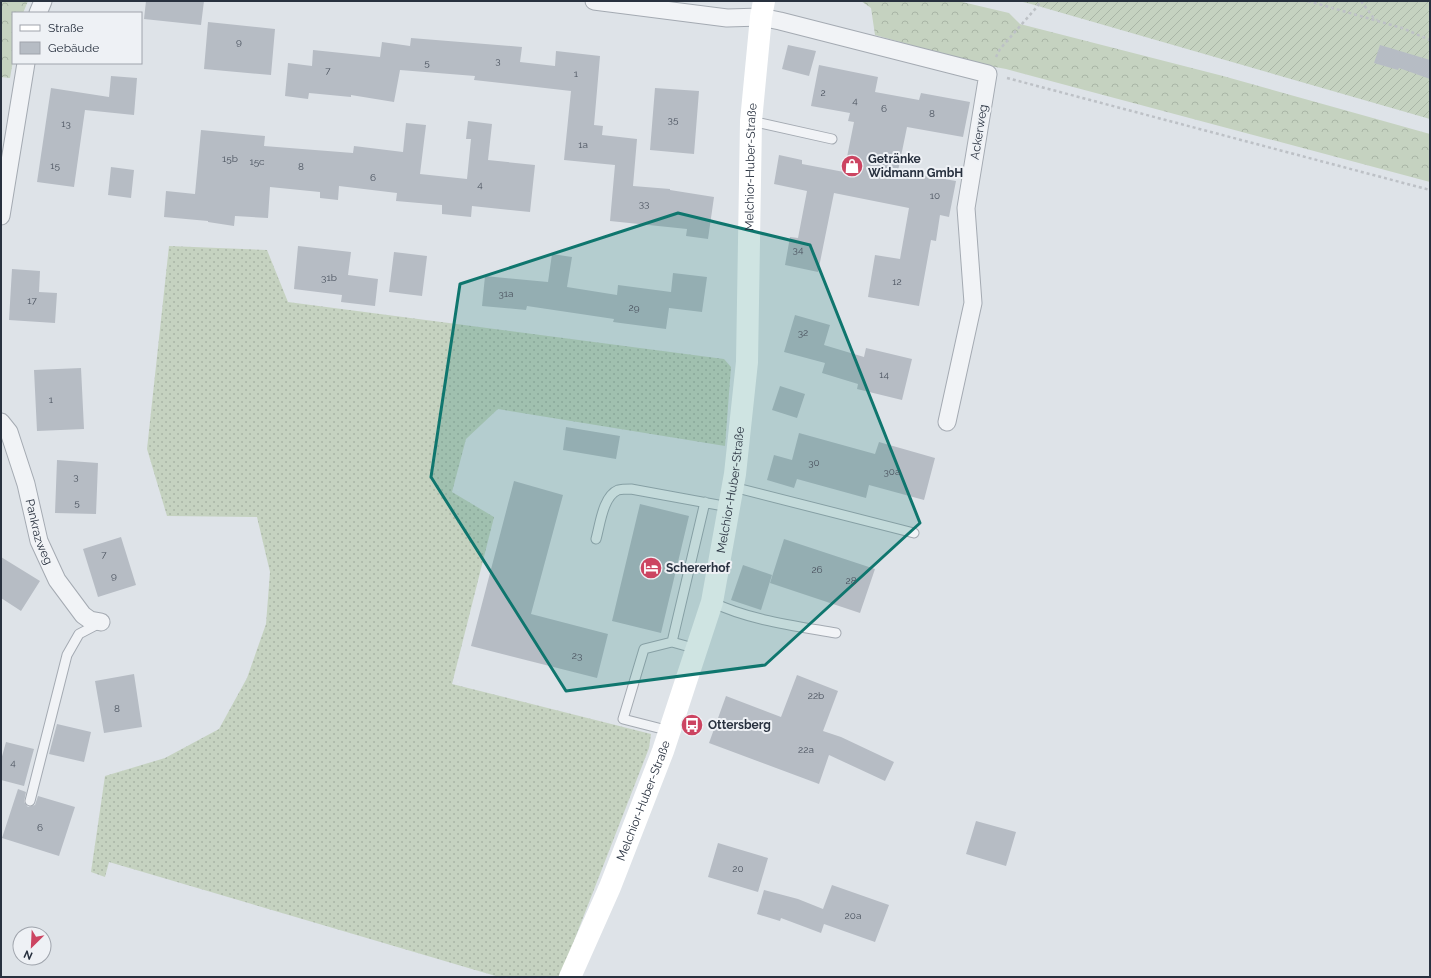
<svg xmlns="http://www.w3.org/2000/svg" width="1431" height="978" viewBox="0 0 1431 978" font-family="Raleway,sans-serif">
	<defs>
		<pattern id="grass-dots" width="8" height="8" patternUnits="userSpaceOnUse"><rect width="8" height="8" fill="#c5d2c0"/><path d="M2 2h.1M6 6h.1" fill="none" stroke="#a9b5a6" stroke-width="1.8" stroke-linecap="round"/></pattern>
		<pattern id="forest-crowns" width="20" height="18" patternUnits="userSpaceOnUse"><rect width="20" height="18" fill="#c5d2c0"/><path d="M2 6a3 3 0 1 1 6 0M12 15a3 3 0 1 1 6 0" fill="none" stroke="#a9b5a6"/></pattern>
		<pattern id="garden-furrows" width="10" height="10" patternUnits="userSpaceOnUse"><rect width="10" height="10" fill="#c5d2c0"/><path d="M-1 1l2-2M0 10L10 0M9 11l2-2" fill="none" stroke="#a9b5a6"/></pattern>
	</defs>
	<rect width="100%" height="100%" fill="#dee3e8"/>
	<!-- grass -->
	<path fill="url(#grass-dots)" d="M 169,246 L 267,250 L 288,302 L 724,359 L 731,367 L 725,446 L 498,409 L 466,439 L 452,492 L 494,517 L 452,684 L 651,734 L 649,748 L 560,977 L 499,977 L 109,862 L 105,877 L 91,872 L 105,776 L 165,758 L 219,729 L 247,678 L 266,624 L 270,572 L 257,517 L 167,516 L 147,449 Z"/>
	<!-- forest -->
	<path fill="url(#forest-crowns)" d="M 1,1 L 28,1 L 23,13 L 13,13 L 13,61 L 10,78 L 1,77 Z
		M 861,1 L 958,1 L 1009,13 L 1020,24 L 1223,76 L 1430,134 L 1430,182 L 1006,69 L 979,64 L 875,35 L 871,8 Z"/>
	<!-- garden -->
	<path fill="url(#garden-furrows)" d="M 1019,1 L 1430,1 L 1430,119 L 1031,4 Z"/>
	<!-- building -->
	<path fill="#b6bcc4" d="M 146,1 L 204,1 L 201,25 L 144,19 Z
		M 208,22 L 275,29 L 271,75 L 204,69 Z
		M 411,38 L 522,47 L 520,62 L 555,66 L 556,51 L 600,56 L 594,125 L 603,126 L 602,135 L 637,139 L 633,186 L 670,189 L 670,190 L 714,197 L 708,239 L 686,236 L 687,229 L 610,221 L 615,165 L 564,160 L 571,91 L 474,80 L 475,76 L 400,70 L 394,102 L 351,95 L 351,97 L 309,93 L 308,99 L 285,96 L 288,63 L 312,66 L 313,50 L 380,57 L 382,42 L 410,46 Z
		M 788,45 L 816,51 L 809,76 L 782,69 Z
		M 1380,45 L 1430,60 L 1430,79 L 1399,68 L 1398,70 L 1374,63 Z
		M 819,65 L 878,77 L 875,92 L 919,100 L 921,93 L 970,102 L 963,137 L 907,127 L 898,171 L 956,181 L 949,217 L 940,215 L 936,241 L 931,240 L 919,306 L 868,297 L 875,255 L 900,259 L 909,208 L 834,193 L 818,272 L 785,265 L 790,237 L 798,238 L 807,191 L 774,184 L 779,155 L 802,160 L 802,164 L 844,172 L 854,122 L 848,121 L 850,113 L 811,106 Z
		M 111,76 L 137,78 L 134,115 L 85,110 L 74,187 L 37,182 L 51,88 L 109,97 Z
		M 655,88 L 699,91 L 694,154 L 650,150 Z
		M 468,121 L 492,124 L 488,160 L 535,165 L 530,212 L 472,206 L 471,217 L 442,214 L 442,205 L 396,201 L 397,193 L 339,186 L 338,200 L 320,198 L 320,192 L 270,187 L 268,218 L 235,216 L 234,226 L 208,222 L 208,221 L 164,217 L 166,191 L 195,194 L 201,130 L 265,136 L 264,146 L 353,153 L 354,146 L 403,152 L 406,123 L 426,125 L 420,174 L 467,179 L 471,139 L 466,139 Z
		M 111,167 L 134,170 L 131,198 L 108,195 Z
		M 298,246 L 351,252 L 348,275 L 378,279 L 375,306 L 341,302 L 342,295 L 294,289 Z
		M 394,252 L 427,256 L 422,296 L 389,292 Z
		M 552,254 L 572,257 L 567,287 L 617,295 L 618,285 L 671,292 L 673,273 L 707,277 L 702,312 L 669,308 L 666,329 L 613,322 L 614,319 L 527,306 L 526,310 L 482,306 L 485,276 L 548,282 Z
		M 12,269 L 40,271 L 39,292 L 57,293 L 55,323 L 9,320 Z
		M 795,315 L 830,325 L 824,345 L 864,357 L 866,348 L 912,359 L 902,400 L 857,389 L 858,384 L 822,373 L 825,363 L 784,352 Z
		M 81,368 L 84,429 L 37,431 L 34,370 Z
		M 780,386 L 805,394 L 797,418 L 772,410 Z
		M 566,427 L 620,436 L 616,459 L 563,450 Z
		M 799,433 L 875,454 L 879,442 L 935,458 L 924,500 L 869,485 L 866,498 L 797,479 L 794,488 L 767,480 L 774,455 L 792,460 Z
		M 57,460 L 98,463 L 96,514 L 55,513 Z
		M 514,481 L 563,495 L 531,614 L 608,634 L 597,678 L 471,646 Z
		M 640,504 L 689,516 L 661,633 L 612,621 Z
		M 121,537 L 136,585 L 98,597 L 83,549 Z
		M 784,539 L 875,569 L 860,613 L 770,583 Z
		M 1,557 L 40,581 L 21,611 L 1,598 Z
		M 743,565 L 772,575 L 761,610 L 731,600 Z
		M 134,674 L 142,727 L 104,733 L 95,681 Z
		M 797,675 L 838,691 L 823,731 L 841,737 L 894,762 L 885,781 L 829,755 L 819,784 L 709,743 L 726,696 L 781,717 Z
		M 57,724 L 91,732 L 84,762 L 49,754 Z
		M 6,742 L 34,749 L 24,786 L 1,780 L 1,760 Z
		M 18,789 L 26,792 L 24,802 L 28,807 L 35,805 L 38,796 L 75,807 L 59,856 L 2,838 Z
		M 976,821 L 1016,832 L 1006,866 L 966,854 Z
		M 718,843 L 768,858 L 758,892 L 708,877 Z
		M 832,885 L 889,905 L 875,942 L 824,924 L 821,933 L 781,918 L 780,921 L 757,914 L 764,890 L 798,899 L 823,909 Z"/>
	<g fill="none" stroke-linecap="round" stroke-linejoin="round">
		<!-- lane casing -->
		<g stroke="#a4aab2" stroke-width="11">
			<path id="lane" d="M 751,121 L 832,139
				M 733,487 L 914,533
				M 596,539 C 600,525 603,496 618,490 C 622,489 627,489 631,489 L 729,507
				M 712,602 C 748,620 796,626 836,633
				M 697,649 L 672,642 L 705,502
				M 670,731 L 623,719 L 644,649 L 672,642
				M 30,801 L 67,655 L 79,634 L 100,623"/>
		</g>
		<!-- street casing -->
		<g stroke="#a4aab2" stroke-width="19">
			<g id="street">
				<path d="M 594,1 L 727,18 L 761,17 L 780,21 L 988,74 L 966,208 L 973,303 L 947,422"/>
				<path d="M 38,13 L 43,1"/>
				<path d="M 1,216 L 26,63"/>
				<path id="s1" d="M 1,422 L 9,432 L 26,484 L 39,541 L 57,580 L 83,615 L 90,620 L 101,622"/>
			</g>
		</g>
		<!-- path -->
		<path stroke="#bdc1c6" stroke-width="2.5" stroke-dasharray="3 3" stroke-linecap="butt" d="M 1308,1 L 1402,28 L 1430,40
			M 1361,1 L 1373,17 L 1377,20
			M 996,57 L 1000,49 L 1036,8 L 1041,1
			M 1007,78 L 1430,190"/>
		<!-- lane -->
		<use href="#lane" stroke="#f1f3f6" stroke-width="9"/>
		<!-- street -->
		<use href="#street" stroke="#f1f3f6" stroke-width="17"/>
		<!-- secondary -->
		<path stroke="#fff" stroke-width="22" id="s2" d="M 570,977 L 610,887 L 663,751 L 712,602 L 735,474 L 747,362 L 751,121 L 761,17 L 764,1"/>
	</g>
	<!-- marked area -->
	<path fill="#0f766e" fill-opacity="0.2" stroke="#0f766e" stroke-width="3" stroke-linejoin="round" d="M 678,213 L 810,245 L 920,523 L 765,665 L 566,691 L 431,477 L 460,284 Z"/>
	<!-- icons -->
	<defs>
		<g id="shop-disc" transform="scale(1.15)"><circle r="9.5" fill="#cc4461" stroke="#eef1f5"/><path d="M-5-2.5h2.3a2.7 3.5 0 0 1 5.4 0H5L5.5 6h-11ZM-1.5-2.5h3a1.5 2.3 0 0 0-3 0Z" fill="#fff"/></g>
		<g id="hotel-disc" transform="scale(1.15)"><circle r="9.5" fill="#cc4461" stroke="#eef1f5"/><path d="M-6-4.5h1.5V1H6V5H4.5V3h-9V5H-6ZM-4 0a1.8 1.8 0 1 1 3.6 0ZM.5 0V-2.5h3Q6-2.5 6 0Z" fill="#fff"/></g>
		<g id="bus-disc" transform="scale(1.15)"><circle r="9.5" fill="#cc4461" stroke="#eef1f5"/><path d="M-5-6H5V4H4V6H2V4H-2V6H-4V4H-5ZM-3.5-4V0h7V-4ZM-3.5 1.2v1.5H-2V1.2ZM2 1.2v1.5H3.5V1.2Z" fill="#fff"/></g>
	</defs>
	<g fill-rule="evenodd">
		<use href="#shop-disc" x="852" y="166"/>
		<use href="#hotel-disc" x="651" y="568"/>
		<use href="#bus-disc" x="692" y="725"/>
	</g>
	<g text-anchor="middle" stroke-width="4" stroke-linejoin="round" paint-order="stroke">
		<!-- number labels -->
		<g font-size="10" fill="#4c5460">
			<text x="239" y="45">9</text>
			<text x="498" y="64">3</text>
			<text x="427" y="66">5</text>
			<text x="328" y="74">7</text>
			<text x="576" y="77">1</text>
			<text x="823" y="96">2</text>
			<text x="855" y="104">4</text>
			<text x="884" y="112">6</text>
			<text x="932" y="117">8</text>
			<text x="673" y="123">35</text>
			<text x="66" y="127">13</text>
			<text x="583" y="148">1a</text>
			<text x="230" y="162">15b</text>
			<text x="257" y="165">15c</text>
			<text x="55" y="169">15</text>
			<text x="301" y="170">8</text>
			<text x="373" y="181">6</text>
			<text x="480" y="188">4</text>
			<text x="935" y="199">10</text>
			<text x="644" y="207">33</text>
			<text x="798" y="253">34</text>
			<text x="329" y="281">31b</text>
			<text x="897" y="285">12</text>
			<text x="506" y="297">31a</text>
			<text x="32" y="304">17</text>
			<text x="634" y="311">29</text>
			<text x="803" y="336">32</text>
			<text x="884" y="378">14</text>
			<text x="51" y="403">1</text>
			<text x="814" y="466">30</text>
			<text x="892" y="475">30a</text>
			<text x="76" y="480">3</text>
			<text x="77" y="506">5</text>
			<text x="104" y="558">7</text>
			<text x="817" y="573">26</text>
			<text x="114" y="579">9</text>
			<text x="851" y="584">28</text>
			<text x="577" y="659">23</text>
			<text x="816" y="699">22b</text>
			<text x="117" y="712">8</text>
			<text x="806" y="753">22a</text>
			<text x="13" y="766">4</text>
			<text x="40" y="831">6</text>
			<text x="738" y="872">20</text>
			<text x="853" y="919">20a</text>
		</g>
		<!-- street labels -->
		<g font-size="12" fill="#28313f" stroke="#eef1f5">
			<text transform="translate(979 132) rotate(-81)" y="4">Ackerweg</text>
			<text dy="4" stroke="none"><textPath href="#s2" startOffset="839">Melchior-Huber-Straße</textPath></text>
			<text dy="4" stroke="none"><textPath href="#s2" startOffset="515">Melchior-Huber-Straße</textPath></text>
			<text dy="4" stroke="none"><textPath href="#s1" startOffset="117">Pankrazweg</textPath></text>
			<text dy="4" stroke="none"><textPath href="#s2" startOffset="191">Melchior-Huber-Straße</textPath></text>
		</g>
		<!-- poi labels -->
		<g font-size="12" font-weight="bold" fill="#28313f" stroke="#eef1f5" text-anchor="start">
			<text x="868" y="163">Getränke<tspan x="868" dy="14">Widmann GmbH</tspan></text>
			<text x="666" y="572">Schererhof</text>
			<text x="708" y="729">Ottersberg</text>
		</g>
	</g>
	<!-- border -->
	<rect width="1431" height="978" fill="none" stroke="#28313f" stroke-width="4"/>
	<!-- legend -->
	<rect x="12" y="12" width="130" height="52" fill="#eef1f5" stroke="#9fa4ac"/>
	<rect x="20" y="25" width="20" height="6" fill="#ffffff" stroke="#9fa4ac"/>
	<text x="48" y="32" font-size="12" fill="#28313f">Straße</text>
	<rect x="20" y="42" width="20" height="12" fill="#b6bcc4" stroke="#9fa4ac"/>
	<text x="48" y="52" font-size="12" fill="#28313f">Gebäude</text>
	<!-- north arrow -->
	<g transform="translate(32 946) rotate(204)"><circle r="19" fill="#eef1f5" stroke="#9fa4ac"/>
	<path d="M0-3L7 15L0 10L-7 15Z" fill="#cc4461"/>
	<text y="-6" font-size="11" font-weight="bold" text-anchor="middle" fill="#28313f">N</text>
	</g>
</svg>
